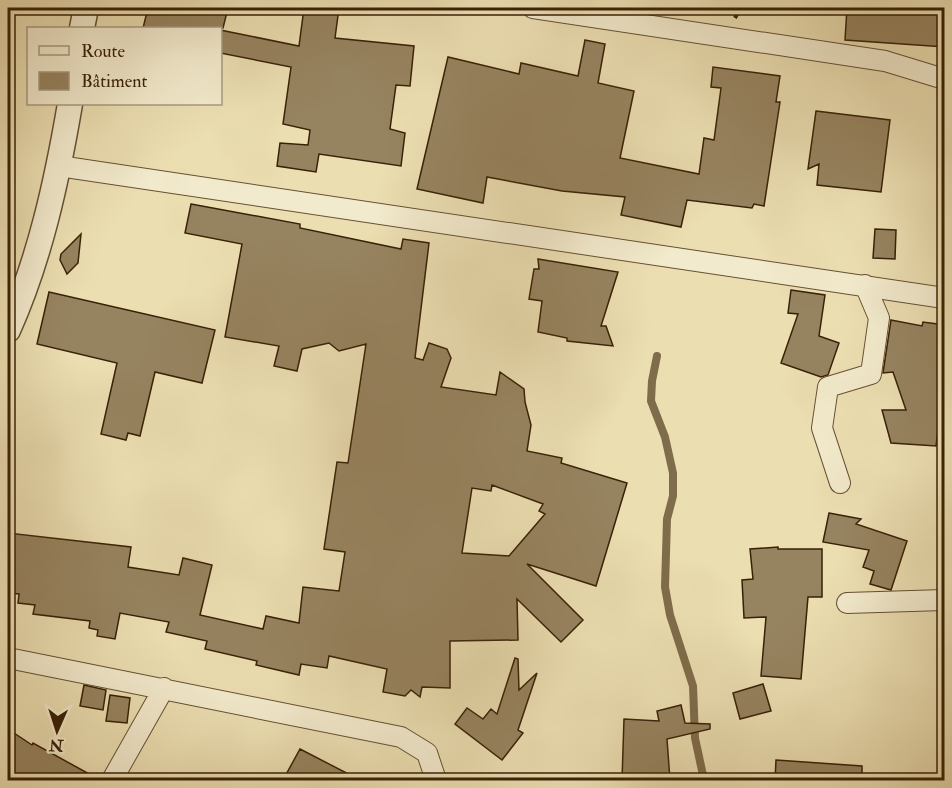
<svg xmlns="http://www.w3.org/2000/svg" width="952" height="788" viewBox="0 0 952 788" font-family="'IM FELL Double Pica',serif">
	<rect width="100%" height="100%" fill="#ebdeb1"/>
	<filter id="stains"><feTurbulence type="fractalNoise" baseFrequency=".00333" numOctaves="4"/><feColorMatrix values="0 0 0 0 .2 0 0 0 0 .09 0 0 0 0 .02 0 0 0 .5 -.17"/></filter>
	<radialGradient id="worn" r=".72"><stop offset=".6" stop-color="#630" stop-opacity="0"/><stop offset="1" stop-color="#630" stop-opacity=".3"/></radialGradient>
	<g fill="none" stroke-linecap="round" stroke-linejoin="round">
		<!-- stream -->
		<path stroke="#7f6c4a" stroke-width="8" d="M 657,356 L 652,381 L 651,401 L 665,437 L 673,473 L 673,496 L 667,519 L 665,587 L 670,615 L 693,686 L 695,738 L 704,780"/>
	</g>
	<!-- building -->
	<path fill="#96835f" stroke="#392107" stroke-width="1.5" fill-rule="evenodd" d="M 148,8 L 208,8 L 227,12 L 223,28 L 143,28 Z
		M 304,8 L 339,8 L 335,38 L 414,46 L 410,86 L 396,85 L 390,129 L 405,133 L 401,166 L 319,154 L 316,172 L 277,166 L 280,143 L 308,145 L 310,130 L 283,124 L 291,67 L 220,53 L 220,30 L 299,46 Z
		M 847,8 L 945,8 L 945,47 L 845,40 Z
		M 585,40 L 605,44 L 598,83 L 634,91 L 620,158 L 699,174 L 704,138 L 714,140 L 721,88 L 711,87 L 713,67 L 780,76 L 776,102 L 780,102 L 764,206 L 754,204 L 752,208 L 687,200 L 681,227 L 621,215 L 625,197 L 562,191 L 487,177 L 483,203 L 417,189 L 448,57 L 519,74 L 521,63 L 578,76 Z
		M 816,111 L 890,120 L 881,192 L 817,185 L 819,164 L 808,169 Z
		M 191,204 L 300,224 L 300,228 L 401,249 L 403,239 L 429,243 L 415,358 L 423,360 L 429,343 L 447,349 L 451,358 L 441,387 L 496,395 L 500,372 L 524,389 L 525,402 L 531,425 L 527,451 L 562,458 L 561,463 L 627,483 L 596,586 L 527,564 L 583,620 L 561,642 L 517,599 L 518,640 L 450,641 L 450,688 L 422,687 L 420,697 L 411,690 L 405,696 L 383,692 L 387,669 L 329,656 L 327,668 L 301,664 L 299,675 L 256,665 L 257,661 L 205,649 L 207,641 L 166,632 L 169,622 L 120,613 L 115,639 L 97,636 L 98,630 L 89,628 L 90,621 L 33,614 L 35,605 L 18,603 L 19,594 L 8,593 L 8,533 L 131,547 L 128,567 L 179,575 L 183,558 L 212,565 L 200,615 L 263,629 L 266,616 L 299,623 L 303,587 L 339,591 L 345,552 L 324,549 L 337,462 L 348,463 L 366,344 L 339,351 L 329,343 L 302,349 L 297,371 L 274,366 L 279,346 L 225,337 L 242,244 L 185,233 ZM 492,485 L 543,504 L 539,511 L 545,514 L 509,556 L 462,553 L 472,488 L 491,491 Z
		M 875,229 L 896,230 L 895,259 L 873,258 Z
		M 81,234 L 78,263 L 67,274 L 60,260 L 61,254 Z
		M 538,259 L 618,272 L 601,326 L 606,326 L 613,346 L 567,341 L 567,338 L 538,332 L 542,301 L 529,299 L 534,269 L 539,269 Z
		M 791,290 L 825,295 L 819,336 L 839,343 L 828,375 L 821,377 L 781,363 L 798,314 L 788,313 Z
		M 49,292 L 215,330 L 202,383 L 155,372 L 140,436 L 128,433 L 126,440 L 101,434 L 117,363 L 37,344 Z
		M 891,320 L 922,326 L 923,322 L 945,325 L 945,370 L 936,446 L 891,443 L 882,410 L 906,410 L 893,372 L 883,373 Z
		M 829,513 L 861,519 L 856,524 L 907,541 L 891,590 L 870,584 L 874,571 L 863,567 L 869,550 L 823,542 Z
		M 778,547 L 778,549 L 822,549 L 822,597 L 808,597 L 801,679 L 761,676 L 766,617 L 744,618 L 742,580 L 753,579 L 750,549 Z
		M 515,658 L 518,659 L 519,690 L 537,673 L 518,730 L 523,733 L 502,760 L 455,724 L 467,708 L 483,719 L 491,709 L 497,714 Z
		M 763,684 L 771,711 L 740,719 L 733,693 Z
		M 84,685 L 106,690 L 103,710 L 80,706 Z
		M 110,695 L 130,698 L 127,723 L 106,721 Z
		M 681,705 L 685,723 L 710,724 L 710,729 L 667,739 L 670,780 L 622,780 L 624,719 L 659,721 L 657,711 Z
		M 8,729 L 32,745 L 33,743 L 100,780 L 8,780 Z
		M 300,749 L 360,780 L 283,780 Z
		M 776,760 L 862,766 L 862,780 L 775,780 Z"/>
	<g fill="none" stroke-linecap="round" stroke-linejoin="round">
		<!-- minor casing -->
		<g stroke="#665032" stroke-width="22">
			<path id="minor" d="M 533,8 L 885,61 L 944,79
				M 59,166 L 944,298
				M 840,483 L 822,428 L 828,387 L 871,374 L 879,318 L 865,285
				M 847,603 L 944,600
				M 8,658 L 401,737 L 427,753 L 436,780
				M 112,780 L 164,688"/>
		</g>
		<!-- tertiary casing -->
		<g stroke="#665032" stroke-width="27">
			<path id="tertiary" d="M 82,28 L 86,8
				M 8,330 C 40,259 57,180 70,104"/>
		</g>
		<!-- path -->
		<path stroke="#392107" stroke-width="4" stroke-dasharray="4.5 3" stroke-linecap="butt" d="M 735,18 L 740,8"/>
		<!-- minor -->
		<use href="#minor" stroke="#f2eacc" stroke-width="20"/>
		<!-- tertiary -->
		<use href="#tertiary" stroke="#f2eacc" stroke-width="24"/>
	</g>
	<!-- margin -->
	<rect width="952" height="788" fill="none" stroke="#ebdeb1" stroke-width="30"/>
	<rect x="9" y="9" width="934" height="770" fill="none" stroke="#392107" stroke-width="3"/>
	<rect x="15" y="15" width="922" height="758" fill="none" stroke="#392107" stroke-width="1.5"/>
	<!-- legend -->
	<rect x="27" y="27" width="195" height="78" fill="#f2eacc" stroke="#a89a7d" stroke-width="1.5"/>
	<rect x="39" y="46" width="30" height="9" fill="#f2eacc" stroke="#a89a7d" stroke-width="1.5"/>
	<text x="81" y="57" font-size="18" fill="#392107">Route</text>
	<rect x="39" y="72" width="30" height="18" fill="#96835f" stroke="#a89a7d" stroke-width="1.5"/>
	<text x="81" y="87" font-size="18" fill="#392107">Bâtiment</text>
	<!-- north arrow -->
	<g transform="translate(57 731) rotate(183)" stroke="#f2eacc" stroke-width="4.5" paint-order="stroke">
	<path d="M0-4.5L10 22L0 15L-10 22Z" fill="#392107"/>
	<text y="-9" font-size="16" font-weight="bold" text-anchor="middle" fill="#392107">N</text>
	</g>
	<rect width="100%" height="100%" filter="url(#stains)"/>
	<rect width="100%" height="100%" fill="url(#worn)"/>
</svg>
